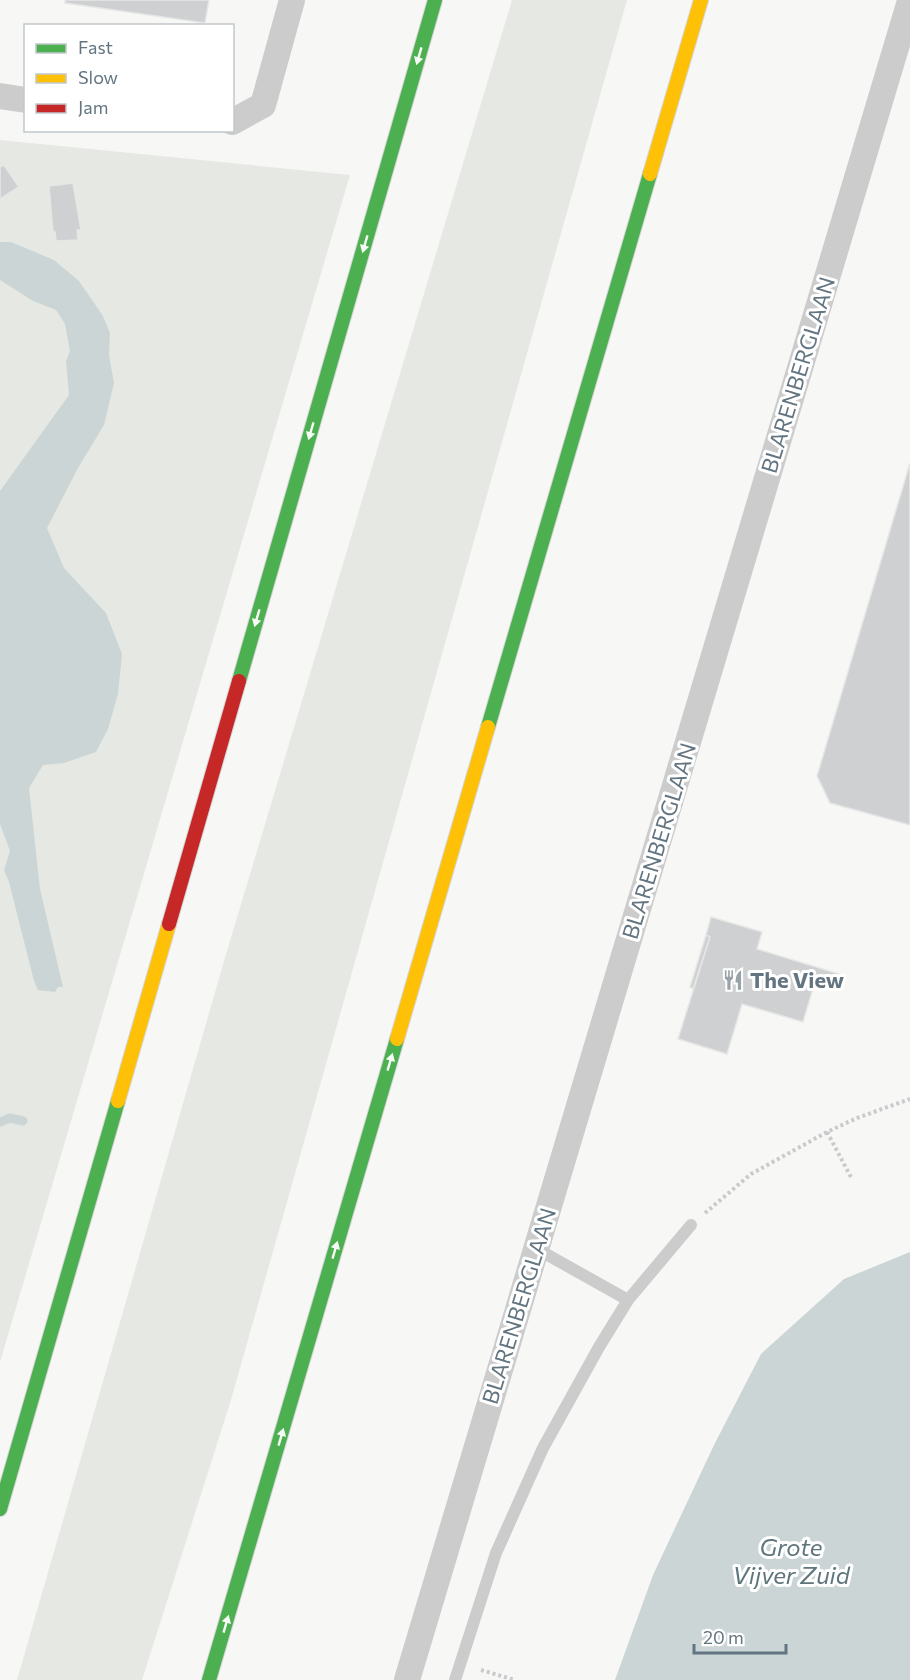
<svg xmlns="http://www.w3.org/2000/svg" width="910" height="1680" viewBox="0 0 910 1680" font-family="Commissioner,sans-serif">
	<rect width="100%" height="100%" fill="#f7f7f6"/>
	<!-- green -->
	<path fill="#e6e9e3" d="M 512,0 L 627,0 L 231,1400 L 142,1680 L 17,1680 L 224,961 Z
		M 0,140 L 350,175 L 0,1362 Z"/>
	<!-- water -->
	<path fill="#cbd5d6" d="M 0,242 L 11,242 L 54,260 L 79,281 L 103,316 L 110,333 L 109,355 L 114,383 L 104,425 L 78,468 L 47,528 L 64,568 L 106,613 L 122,654 L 118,694 L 108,729 L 96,752 L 64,763 L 43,765 L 29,788 L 40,889 L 63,987 L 58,987 L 55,992 L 38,990 L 34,981 L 9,882 L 4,870 L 10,851 L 0,824 L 0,491 L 69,395 L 66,361 L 70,351 L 65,324 L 56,310 L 33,301 L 0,280 Z
		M 910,1252 L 910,1680 L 615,1680 L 653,1575 L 714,1445 L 761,1354 L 844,1279 Z"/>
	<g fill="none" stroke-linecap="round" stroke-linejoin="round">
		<!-- stream -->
		<path stroke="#cbd5d6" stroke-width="9" d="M 0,1122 L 10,1118 L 23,1121"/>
	</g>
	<!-- building -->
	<path fill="#ced0d1" stroke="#e6e6e6" stroke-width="1.5" d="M 65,0 L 209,0 L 205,23 L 65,3 Z
		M 4,165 L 19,187 L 0,199 L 0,167 Z
		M 73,183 L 81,230 L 77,230 L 78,240 L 56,241 L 55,232 L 53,233 L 49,186 Z
		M 910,463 L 910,825 L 830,803 L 817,776 Z
		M 711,917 L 762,932 L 757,949 L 839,974 L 836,984 L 816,978 L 803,1022 L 742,1004 L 727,1054 L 678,1039 L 710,937 L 706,935 Z
		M 706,935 L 710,937 L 693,989 L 690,987 Z"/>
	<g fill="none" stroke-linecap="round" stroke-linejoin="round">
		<!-- fast casing -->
		<g stroke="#d4d5d5" stroke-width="16">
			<path id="fast" d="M 239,681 L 435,0
				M 488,727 L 650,174
				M 0,1509 L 118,1101
				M 209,1680 L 397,1039"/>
		</g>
		<!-- slow casing -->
		<g stroke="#d4d5d5" stroke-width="16">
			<path id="slow" d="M 650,174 L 701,0
				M 397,1039 L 488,727
				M 118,1101 L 169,924"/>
		</g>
		<!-- jam casing -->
		<g stroke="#d4d5d5" stroke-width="16">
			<path id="jam" d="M 169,924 L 239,681"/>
		</g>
		<!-- path -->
		<path stroke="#c8cacb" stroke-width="4" stroke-dasharray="3 3" stroke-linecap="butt" d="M 827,1132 L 852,1179
			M 705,1213 L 751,1174 L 827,1132 L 857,1118 L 910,1099
			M 481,1670 L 515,1680"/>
		<!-- lane -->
		<path stroke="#cccccd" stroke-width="12" d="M 537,1249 L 628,1300
			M 455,1680 L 496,1553 L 543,1448 L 599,1347 L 628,1300 L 691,1225"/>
		<!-- street -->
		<path stroke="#cccccd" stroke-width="26" d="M 0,96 L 26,100
			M 232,122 L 263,105 L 292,0
			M 407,1680 L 910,1"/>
		<!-- fast -->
		<use href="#fast" stroke="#4caf50" stroke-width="14"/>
		<!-- slow -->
		<use href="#slow" stroke="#ffc107" stroke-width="14"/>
		<!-- jam -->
		<use href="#jam" stroke="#c62828" stroke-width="14"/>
	</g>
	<!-- one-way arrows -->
	<defs><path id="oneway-solid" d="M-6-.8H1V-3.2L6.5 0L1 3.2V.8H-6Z" transform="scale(1.5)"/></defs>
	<g fill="#f6fbf6">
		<use href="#oneway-solid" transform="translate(419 56) rotate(106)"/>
		<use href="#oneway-solid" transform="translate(365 244) rotate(106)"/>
		<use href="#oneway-solid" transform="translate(311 431) rotate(106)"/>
		<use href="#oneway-solid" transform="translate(257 618) rotate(106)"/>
		<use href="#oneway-solid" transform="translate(390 1062) rotate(-74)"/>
		<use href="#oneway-solid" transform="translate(335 1250) rotate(-74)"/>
		<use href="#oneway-solid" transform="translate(281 1437) rotate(-74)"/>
		<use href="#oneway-solid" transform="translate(226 1624) rotate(-74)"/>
	</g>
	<!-- icons -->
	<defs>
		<g id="restaurant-bare" transform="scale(1.62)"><path d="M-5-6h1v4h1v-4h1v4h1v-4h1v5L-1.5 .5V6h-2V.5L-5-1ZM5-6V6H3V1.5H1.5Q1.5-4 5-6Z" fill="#97a2a9" stroke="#fff" stroke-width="2.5" paint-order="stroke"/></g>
	</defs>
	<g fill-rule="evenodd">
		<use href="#restaurant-bare" x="733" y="980"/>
	</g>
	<g text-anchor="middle" stroke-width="6" stroke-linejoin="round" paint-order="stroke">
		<!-- street labels -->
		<g font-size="22" fill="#637580" stroke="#fff">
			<text transform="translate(798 375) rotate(-73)" y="8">BLARENBERGLAAN</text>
			<text transform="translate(659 841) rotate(-73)" y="8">BLARENBERGLAAN</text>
			<text transform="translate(519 1306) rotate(-73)" y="8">BLARENBERGLAAN</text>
		</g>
		<!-- poi labels -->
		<g font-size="22" font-weight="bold" fill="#637580" stroke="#fff" text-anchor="start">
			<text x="750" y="988">The View</text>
		</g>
		<!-- water labels -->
		<g font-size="24" font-style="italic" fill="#5e757b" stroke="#fff">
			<text x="791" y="1556">Grote<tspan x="791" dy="28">Vijver Zuid</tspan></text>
		</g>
	</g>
	<!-- legend -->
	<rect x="24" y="24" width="210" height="108" fill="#ffffff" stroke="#c1c8cc" stroke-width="1.5"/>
	<rect x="36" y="44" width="30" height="9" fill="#4caf50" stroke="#c1c8cc" stroke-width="1.5"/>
	<text x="78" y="54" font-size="18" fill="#637580">Fast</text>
	<rect x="36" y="74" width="30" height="9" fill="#ffc107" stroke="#c1c8cc" stroke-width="1.5"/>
	<text x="78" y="84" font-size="18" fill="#637580">Slow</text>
	<rect x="36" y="104" width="30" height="9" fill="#c62828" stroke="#c1c8cc" stroke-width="1.5"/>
	<text x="78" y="114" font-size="18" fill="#637580">Jam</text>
	<!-- scale -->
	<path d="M694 1644v9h92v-9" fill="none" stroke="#637580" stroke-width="3"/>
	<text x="703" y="1644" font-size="18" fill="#637580" stroke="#ffffff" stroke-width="4.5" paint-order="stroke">20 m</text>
</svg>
